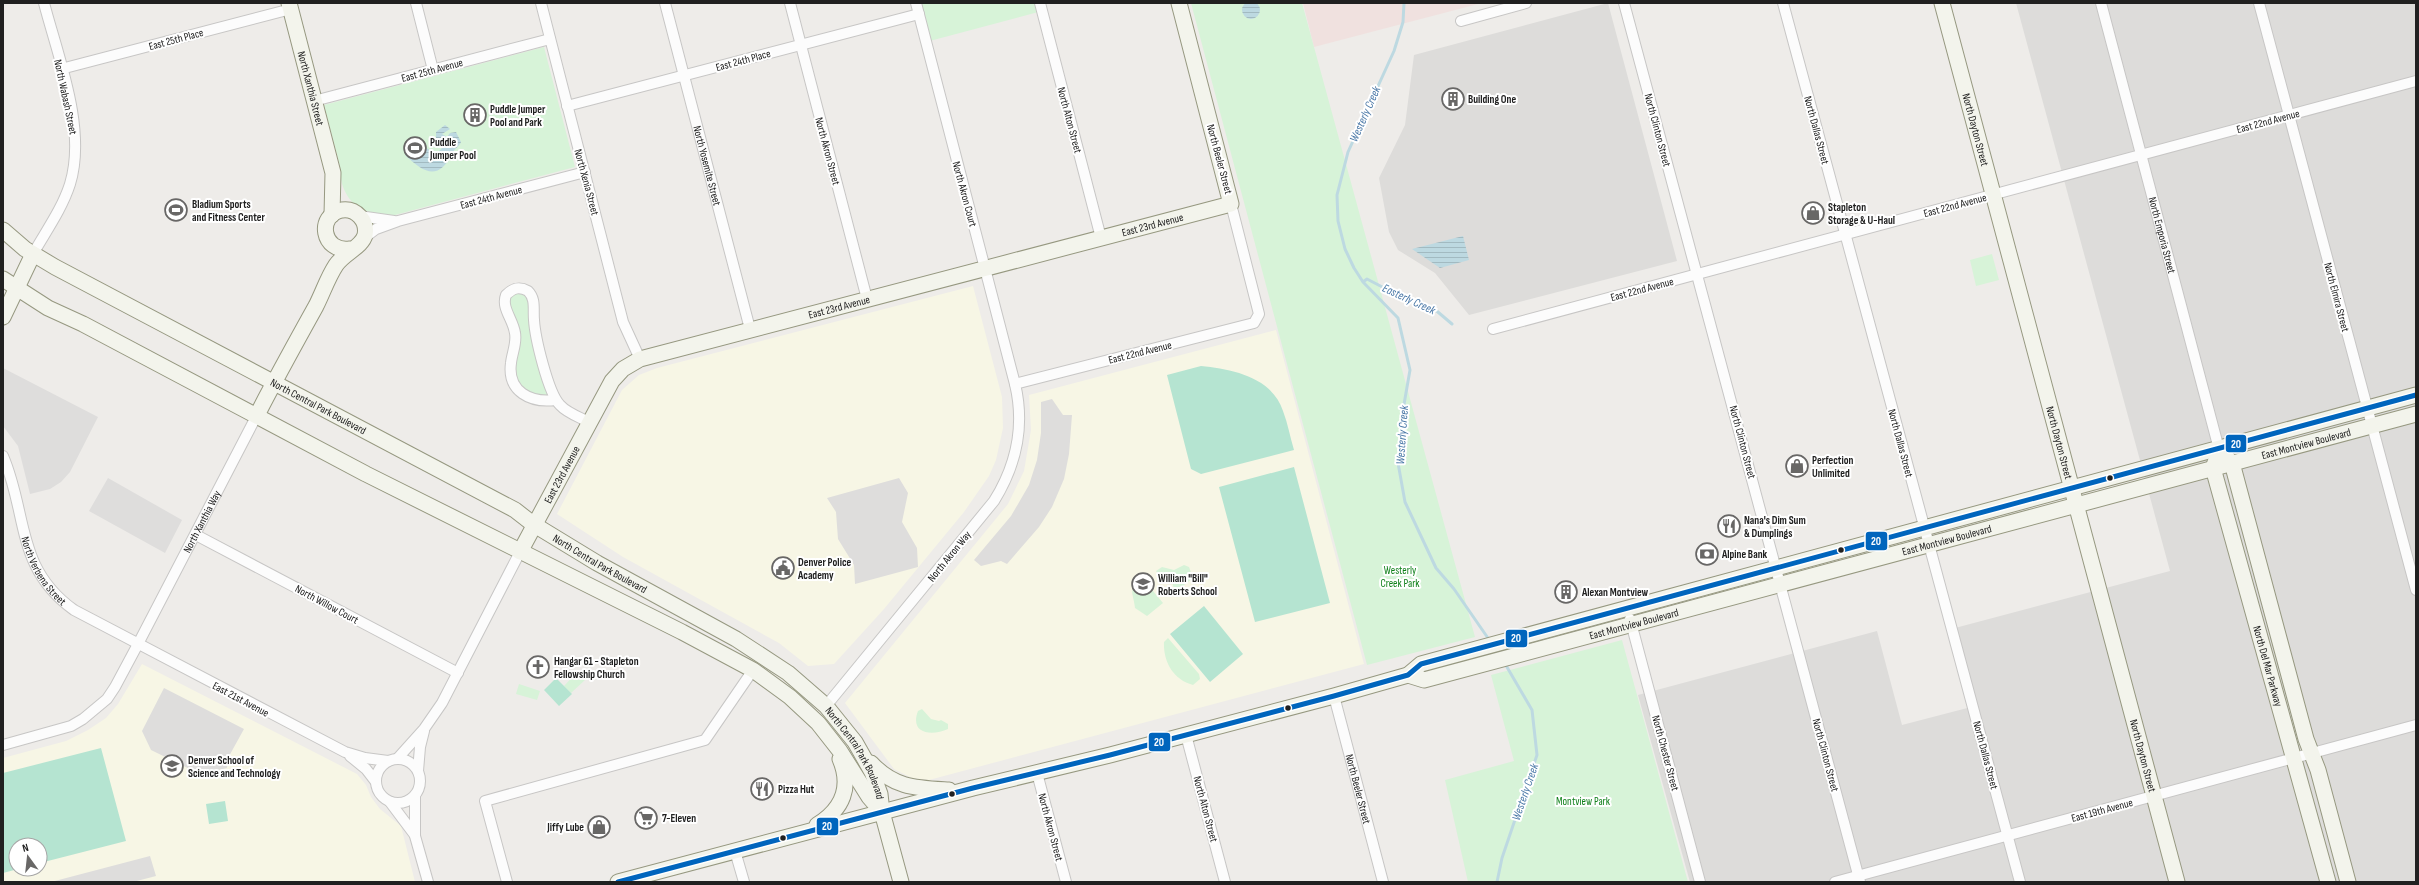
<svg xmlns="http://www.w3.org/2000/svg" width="2419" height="885" viewBox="0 0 2419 885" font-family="'Sofia Sans Condensed',sans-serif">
	<defs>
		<pattern id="water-rules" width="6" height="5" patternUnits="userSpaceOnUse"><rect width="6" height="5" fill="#bdd9e1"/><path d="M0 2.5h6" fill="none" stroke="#a2bac1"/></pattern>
	</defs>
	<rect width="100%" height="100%" fill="#eeece9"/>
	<!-- residential -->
	<path fill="#dddcda" d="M 1608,3 L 1677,261 L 1469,315 L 1435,273 L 1398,250 L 1389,232 L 1379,178 L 1405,125 L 1414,55 Z
		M 2016,3 L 2416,3 L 2416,882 L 1690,882 L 1638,695 L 1877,631 L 1902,725 L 1975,706 L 1955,628 L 2170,571 Z"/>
	<!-- commercial -->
	<path fill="#f0e1df" d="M 1303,3 L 1482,3 L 1314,47 Z"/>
	<!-- education -->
	<path fill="#f7f6e5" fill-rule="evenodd" d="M 973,286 L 1002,397 L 1003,428 L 996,460 L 989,476 L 964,512 L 884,609 L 834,664 L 808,666 L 779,643 L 623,557 L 557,514 L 622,390 L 639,375 L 657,368 Z
		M 1276,330 L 1364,664 L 929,780 L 912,778 L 894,769 L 845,703 L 1008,504 L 1024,471 L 1031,430 L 1029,395 Z
		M 142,664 L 357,774 L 366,785 L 371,797 L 380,809 L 401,826 L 415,882 L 3,882 L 3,758 L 66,741 L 88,730 L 106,718 L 118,704 ZM 16,845 L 40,845 L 40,869 L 16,869 Z"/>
	<!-- park -->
	<path fill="#d7f3d8" d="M 915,3 L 1040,3 L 1042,11 L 926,42 Z
		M 1191,3 L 1302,3 L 1475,637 L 1367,665 Z
		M 544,47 L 575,167 L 395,215 C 371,217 350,209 342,184 C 340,177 341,169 339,162 C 334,143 329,124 324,105 Z
		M 1992,254 L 1999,280 L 1976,286 L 1970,260 Z
		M 516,291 L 528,296 L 548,395 L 546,397 C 532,394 523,392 516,378 L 507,301 Z
		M 1184,565 L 1189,567 L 1193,578 L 1179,589 L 1174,588 L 1170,578 L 1165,583 L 1156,571 L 1162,567 L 1174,570 Z
		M 1143,579 L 1163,603 L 1147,616 L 1135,608 C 1133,590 1127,592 1143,579 Z
		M 1168,638 L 1199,674 L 1200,679 L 1193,685 C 1173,680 1163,661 1164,642 Z
		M 1622,640 L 1688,882 L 1468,882 L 1445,780 L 1514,761 L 1491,675 Z
		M 577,672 L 585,680 L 571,693 L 564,686 Z
		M 519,684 L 540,691 L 537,700 L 516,694 Z
		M 922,709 L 931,719 L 939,721 L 941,720 L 948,724 L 948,729 C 933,736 909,735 918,711 Z"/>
	<!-- pitch -->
	<path fill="#b5e4d1" d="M 1201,366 C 1232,369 1272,377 1283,411 C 1288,424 1290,437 1294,450 L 1201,474 L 1191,469 L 1167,375 Z
		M 1294,467 L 1330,603 L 1255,622 L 1219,487 Z
		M 1204,606 L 1243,654 L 1210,682 L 1170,634 Z
		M 556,678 L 572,694 L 559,706 L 544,690 Z
		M 101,748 L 126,841 L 40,863 L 40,845 L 16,845 L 16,869 L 18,869 L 3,873 L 3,773 Z
		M 225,801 L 228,821 L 209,824 L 206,804 Z"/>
	<!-- parking -->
	<path fill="#dedddc" d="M 3,368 L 98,417 L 70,472 L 61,482 L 50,489 L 30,494 L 18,446 L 3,426 Z
		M 1052,399 L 1063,415 L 1072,415 L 1069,454 L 1064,479 L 1052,507 L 1039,527 L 1007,564 L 1001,561 L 981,566 L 974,560 L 1011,516 L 1029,485 L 1037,460 L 1041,433 L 1041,402 Z
		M 108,478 L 182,520 L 165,553 L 89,511 Z
		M 899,478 L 908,493 L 902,522 L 917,548 L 918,567 L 855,584 L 854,565 L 838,539 L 836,512 L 827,498 Z
		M 164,688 L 244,729 L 228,758 L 227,768 L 200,774 L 151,750 L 142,731 Z
		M 150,856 L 156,876 L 133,882 L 51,882 Z"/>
	<!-- water -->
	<path fill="url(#water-rules)" d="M1242 10a9 9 0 1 1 18 0a9 9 0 1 1-18 0Z
		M 445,125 L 450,129 L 442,134 L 447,137 L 450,133 L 456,132 L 461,142 C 459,147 455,148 453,152 C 439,181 425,174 405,155 L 405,144 L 413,138 L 419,139 C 425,146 428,152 438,152 L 444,146 L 436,140 L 436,132 Z
		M 1463,236 L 1469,260 L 1440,268 L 1412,249 Z"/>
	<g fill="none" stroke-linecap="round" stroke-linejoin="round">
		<!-- stream -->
		<path stroke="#bdd9e1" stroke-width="3" d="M 1404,3 L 1403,22 L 1394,51 L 1348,152 L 1337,195 L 1338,221 L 1345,249 L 1354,268 L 1363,282 L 1398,318 L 1410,370 L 1403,410 L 1398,463 L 1405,502 L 1436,568 L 1454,589 L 1490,641
			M 1363,282 L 1367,279 L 1407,300 L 1432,307 L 1452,324
			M 1497,882 L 1502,858 L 1537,755 L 1532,710 L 1504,662"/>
		<!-- street casing -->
		<g stroke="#c7c6c5" stroke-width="12">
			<g id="street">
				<path d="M 416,3 L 433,70"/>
				<path d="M 541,3 L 623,322 L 640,359"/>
				<path id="s1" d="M 665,3 L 750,329"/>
				<path d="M 790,3 L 867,299"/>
				<path d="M 1040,3 L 1101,238"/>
				<path d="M 1624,3 L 1860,882"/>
				<path d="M 1783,3 L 2020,882"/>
				<path id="s2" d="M 2101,3 L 2219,449"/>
				<path d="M 2259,3 L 2416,590"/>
				<path d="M 1461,21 L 1526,3"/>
				<path d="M 61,69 L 291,9"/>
				<path d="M 314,101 L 550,39"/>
				<path d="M 567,106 L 919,14"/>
				<path d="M 359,216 L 394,221"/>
				<path d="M 364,238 L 376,229 L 398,221 L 585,172"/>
				<path d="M 33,254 C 46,231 62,209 70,184 C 87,129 58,57 44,3"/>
				<path d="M 1493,329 L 2416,81"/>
				<path d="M 1015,384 L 1254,323 L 1259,314 L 1231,204"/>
				<path d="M 555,400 C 531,403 507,392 511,363 C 512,353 517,343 515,333 C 513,319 501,308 506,295 C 513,288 519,286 528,291 C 536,299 533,309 534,320 C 535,337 548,393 560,405 C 567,413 579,417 589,422"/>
				<path id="s3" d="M 3,456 C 28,514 15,568 74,610 L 345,752 L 365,758 L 388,761"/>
				<path d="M 196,535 L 458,673"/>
				<path d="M 1630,619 L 1700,882"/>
				<path id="s4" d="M 1334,696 L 1383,882"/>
				<path d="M 826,706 L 994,501 C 1017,464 1025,426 1015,384 L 916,3"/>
				<path d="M 1186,735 L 1225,882"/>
				<path id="s5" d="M 3,745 L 71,726 L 83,719 L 107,699 L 115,687 L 138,644 L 257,415"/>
				<path d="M 350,756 L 366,769 L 376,782"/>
				<circle cx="398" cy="781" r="22"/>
				<path d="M 397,759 L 424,729 L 442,703 L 520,552"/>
				<path d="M 418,771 L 420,747 L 424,731"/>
				<path d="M 1037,773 L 1066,882"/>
				<path d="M 415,796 L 415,836 L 428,882"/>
				<path d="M 390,802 L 414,834"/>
				<path d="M 735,851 L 744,882"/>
				<path d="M 507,882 L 485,801 L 705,740 L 753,670"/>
				<path d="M 1835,882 L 2416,725"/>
			</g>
		</g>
		<!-- secondary casing -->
		<g stroke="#969880" stroke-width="17">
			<g id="secondary">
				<path id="s6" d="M 289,3 L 333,173 L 332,215"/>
				<path id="s7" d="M 1942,3 L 2177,882"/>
				<path id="s8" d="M 3,230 L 25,249 L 55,267 L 515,510 L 533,524 L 597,563 L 736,639 L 788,673 L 826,706 L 855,742 L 872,772 L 880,794 L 882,812 L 901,882"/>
				<path d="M 3,279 L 48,308 L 83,324 L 366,474 L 682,632 L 753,670 L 790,697 L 818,723 L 840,751 L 869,797 L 882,812"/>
				<path d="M 3,317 L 33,254"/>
				<path d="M 257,415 C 276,378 296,342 316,306 C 323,292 328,277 336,265 C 344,253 362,247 365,235 C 368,221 356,208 342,210 C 316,215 322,253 350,249"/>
				<path d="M 2225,456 L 2232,463 L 2306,739 L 2318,770 L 2348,882"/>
				<path id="s9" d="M 2216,460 L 2213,468 L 2328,882"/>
				<path id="s10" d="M 520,552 L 612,381 L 623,369 L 640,359 L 1231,204 L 1179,3"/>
				<path id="s11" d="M 1408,675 L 1424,680 L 2416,414"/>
				<path d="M 871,763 C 894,788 916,788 949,790"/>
				<path d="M 817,825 C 843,809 852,787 840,759"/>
				<path d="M 618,882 L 973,788 L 1110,755 L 1334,696 L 1408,675 L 1421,664 L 2416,395"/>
			</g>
		</g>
		<!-- street -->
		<use href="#street" stroke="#fcfcfc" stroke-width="10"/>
		<!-- secondary -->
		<use href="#secondary" stroke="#f3f4ec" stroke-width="15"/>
		<!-- bus-1 casing -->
		<g stroke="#fff" stroke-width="8">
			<path id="bus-1" d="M 618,882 L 973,788 L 1110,755 L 1334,696 L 1408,675 L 1421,664 L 2416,395"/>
		</g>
		<!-- bus-1 -->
		<use href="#bus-1" stroke="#0065bd" stroke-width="5"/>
	</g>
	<!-- icons -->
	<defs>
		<g id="building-ring" transform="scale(1.15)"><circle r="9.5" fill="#fff" stroke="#686766" stroke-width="1.5"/><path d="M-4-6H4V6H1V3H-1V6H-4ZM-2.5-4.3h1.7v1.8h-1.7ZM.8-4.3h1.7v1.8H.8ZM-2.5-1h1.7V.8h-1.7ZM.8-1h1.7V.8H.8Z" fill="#686766"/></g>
		<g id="stadium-ring" transform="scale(1.15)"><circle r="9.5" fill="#fff" stroke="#686766" stroke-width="1.5"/><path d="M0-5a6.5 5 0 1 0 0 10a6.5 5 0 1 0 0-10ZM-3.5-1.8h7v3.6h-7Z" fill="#686766"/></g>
		<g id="shop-ring" transform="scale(1.15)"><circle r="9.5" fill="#fff" stroke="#686766" stroke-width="1.5"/><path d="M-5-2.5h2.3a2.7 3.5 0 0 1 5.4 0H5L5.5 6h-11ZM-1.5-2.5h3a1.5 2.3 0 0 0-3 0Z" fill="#686766"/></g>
		<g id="restaurant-ring" transform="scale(1.15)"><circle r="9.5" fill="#fff" stroke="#686766" stroke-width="1.5"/><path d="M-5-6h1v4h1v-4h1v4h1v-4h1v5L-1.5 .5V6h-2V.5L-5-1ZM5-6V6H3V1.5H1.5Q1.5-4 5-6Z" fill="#686766"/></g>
		<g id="bank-ring" transform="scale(1.15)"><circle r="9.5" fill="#fff" stroke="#686766" stroke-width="1.5"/><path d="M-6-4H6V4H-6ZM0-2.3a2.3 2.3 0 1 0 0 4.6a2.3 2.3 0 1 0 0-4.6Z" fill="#686766"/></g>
		<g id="civic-ring" transform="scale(1.15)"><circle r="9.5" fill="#fff" stroke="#686766" stroke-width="1.5"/><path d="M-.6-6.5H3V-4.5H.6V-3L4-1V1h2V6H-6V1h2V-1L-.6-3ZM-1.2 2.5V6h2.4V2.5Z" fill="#686766"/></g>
		<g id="school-ring" transform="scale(1.15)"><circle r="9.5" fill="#fff" stroke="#686766" stroke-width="1.5"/><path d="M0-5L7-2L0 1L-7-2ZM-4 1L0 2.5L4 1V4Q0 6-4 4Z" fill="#686766"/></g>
		<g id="church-ring" transform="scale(1.15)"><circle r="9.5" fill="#fff" stroke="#686766" stroke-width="1.5"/><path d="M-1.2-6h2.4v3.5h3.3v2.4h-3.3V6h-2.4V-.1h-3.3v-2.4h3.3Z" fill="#686766"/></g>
		<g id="supermarket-ring" transform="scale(1.15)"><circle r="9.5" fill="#fff" stroke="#686766" stroke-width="1.5"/><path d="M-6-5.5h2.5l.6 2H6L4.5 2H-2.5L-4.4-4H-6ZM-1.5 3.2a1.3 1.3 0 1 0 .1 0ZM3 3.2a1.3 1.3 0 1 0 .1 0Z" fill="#686766"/></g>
	</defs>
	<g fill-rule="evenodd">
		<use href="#building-ring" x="1453" y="99"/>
		<use href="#building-ring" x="475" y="115"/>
		<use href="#stadium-ring" x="415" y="148"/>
		<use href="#stadium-ring" x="176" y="210"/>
		<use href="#shop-ring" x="1813" y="213"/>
		<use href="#shop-ring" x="1797" y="466"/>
		<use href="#restaurant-ring" x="1729" y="526"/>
		<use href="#bank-ring" x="1707" y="554"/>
		<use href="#civic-ring" x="783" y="568"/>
		<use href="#school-ring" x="1143" y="584"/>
		<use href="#building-ring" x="1566" y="592"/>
		<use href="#church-ring" x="538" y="667"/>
		<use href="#school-ring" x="172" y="766"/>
		<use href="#restaurant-ring" x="762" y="789"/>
		<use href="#supermarket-ring" x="646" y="818"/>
		<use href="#shop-ring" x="599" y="827"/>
	</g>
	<!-- markers -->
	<g fill="#202020" stroke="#fff" stroke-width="1.5">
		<circle cx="2110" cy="478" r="3.5"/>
		<circle cx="1841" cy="550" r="3.5"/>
		<circle cx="1288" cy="708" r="3.5"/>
		<circle cx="952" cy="794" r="3.5"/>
		<circle cx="783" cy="838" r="3.5"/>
	</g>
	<g text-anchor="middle" stroke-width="4" stroke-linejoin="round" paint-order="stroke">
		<!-- street labels -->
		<g font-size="11" fill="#202020" stroke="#fff">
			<text transform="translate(176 39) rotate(-15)" y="4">East 25th Place</text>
			<text transform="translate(743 60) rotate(-15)" y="4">East 24th Place</text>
			<text transform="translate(432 70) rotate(-15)" y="4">East 25th Avenue</text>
			<text dy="4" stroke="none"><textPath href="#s6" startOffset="88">North Xanthia Street</textPath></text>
			<text transform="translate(66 97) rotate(78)" y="4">North Wabash Street</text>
			<text transform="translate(1070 120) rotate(75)" y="4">North Alton Street</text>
			<text transform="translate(2268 121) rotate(-15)" y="4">East 22nd Avenue</text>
			<text dy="4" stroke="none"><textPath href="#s7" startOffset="131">North Dayton Street</textPath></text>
			<text transform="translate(1658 130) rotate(75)" y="4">North Clinton Street</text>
			<text transform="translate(1817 130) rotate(75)" y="4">North Dallas Street</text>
			<text transform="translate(828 151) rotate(75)" y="4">North Akron Street</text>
			<text transform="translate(1220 159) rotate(75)" y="4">North Beeler Street</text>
			<text dy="4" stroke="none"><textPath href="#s1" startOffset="168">North Yosemite Street</textPath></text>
			<text transform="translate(587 182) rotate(75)" y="4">North Xenia Street</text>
			<text transform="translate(965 194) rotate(75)" y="4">North Akron Court</text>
			<text transform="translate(491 197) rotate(-15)" y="4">East 24th Avenue</text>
			<text transform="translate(1955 205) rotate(-15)" y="4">East 22nd Avenue</text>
			<text dy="4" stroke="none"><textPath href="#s10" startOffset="760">East 23rd Avenue</textPath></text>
			<text dy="4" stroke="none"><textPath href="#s2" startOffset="240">North Emporia Street</textPath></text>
			<text transform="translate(1642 289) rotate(-15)" y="4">East 22nd Avenue</text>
			<text transform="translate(2337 297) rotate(75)" y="4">North Elmira Street</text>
			<text dy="4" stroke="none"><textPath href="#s10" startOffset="436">East 23rd Avenue</textPath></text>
			<text transform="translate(1140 352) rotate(-14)" y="4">East 22nd Avenue</text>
			<text dy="4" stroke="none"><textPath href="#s8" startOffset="362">North Central Park Boulevard</textPath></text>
			<text transform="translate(1743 442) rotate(75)" y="4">North Clinton Street</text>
			<text transform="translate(1901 443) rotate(75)" y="4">North Dallas Street</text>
			<text dy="4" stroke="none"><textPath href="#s7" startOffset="455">North Dayton Street</textPath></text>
			<text dy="4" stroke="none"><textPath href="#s11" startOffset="930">East Montview Boulevard</textPath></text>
			<text dy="4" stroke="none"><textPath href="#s10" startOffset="88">East 23rd Avenue</textPath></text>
			<text dy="4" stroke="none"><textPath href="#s5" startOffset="317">North Xanthia Way</textPath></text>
			<text dy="4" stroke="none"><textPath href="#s11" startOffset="558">East Montview Boulevard</textPath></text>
			<text transform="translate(949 556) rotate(-51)" y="4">North Akron Way</text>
			<text dy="4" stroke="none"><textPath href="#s8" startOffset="685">North Central Park Boulevard</textPath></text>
			<text dy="4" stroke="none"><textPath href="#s3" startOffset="123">North Verbena Street</textPath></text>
			<text transform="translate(327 604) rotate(28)" y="4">North Willow Court</text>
			<text dy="4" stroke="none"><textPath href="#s11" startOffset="234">East Montview Boulevard</textPath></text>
			<text dy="4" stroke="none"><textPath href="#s9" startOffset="214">North Del Mar Parkway</textPath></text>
			<text transform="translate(241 699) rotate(28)" y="4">East 21st Avenue</text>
			<text transform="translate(1666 753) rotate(75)" y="4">North Chester Street</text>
			<text dy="4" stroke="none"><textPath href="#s8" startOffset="1009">North Central Park Boulevard</textPath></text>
			<text transform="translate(1826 755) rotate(75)" y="4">North Clinton Street</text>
			<text transform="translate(1986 755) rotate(75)" y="4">North Dallas Street</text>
			<text dy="4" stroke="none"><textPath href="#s7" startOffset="779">North Dayton Street</textPath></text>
			<text dy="4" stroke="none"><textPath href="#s4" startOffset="96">North Beeler Street</textPath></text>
			<text transform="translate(1206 809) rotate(75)" y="4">North Alton Street</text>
			<text transform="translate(2102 810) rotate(-15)" y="4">East 19th Avenue</text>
			<text transform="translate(1051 827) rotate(75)" y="4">North Akron Street</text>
		</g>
		<!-- poi labels -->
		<g font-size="11" font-weight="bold" fill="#202020" stroke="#fff" text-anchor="start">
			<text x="1468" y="103">Building One</text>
			<text x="490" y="113">Puddle Jumper<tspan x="490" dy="13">Pool and Park</tspan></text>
			<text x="430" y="146">Puddle<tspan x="430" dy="13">Jumper Pool</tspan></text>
			<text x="192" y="208">Bladium Sports<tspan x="192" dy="13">and Fitness Center</tspan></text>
			<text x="1828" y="211">Stapleton<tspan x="1828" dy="13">Storage &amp; U-Haul</tspan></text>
			<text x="1812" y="464">Perfection<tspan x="1812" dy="13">Unlimited</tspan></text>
			<text x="1744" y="524">Nana's Dim Sum<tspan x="1744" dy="13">&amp; Dumplings</tspan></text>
			<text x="1722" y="558">Alpine Bank</text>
			<text x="798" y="566">Denver Police<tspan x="798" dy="13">Academy</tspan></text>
			<text x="1158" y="582">William "Bill"<tspan x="1158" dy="13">Roberts School</tspan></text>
			<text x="1582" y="596">Alexan Montview</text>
			<text x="554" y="665">Hangar 61 - Stapleton<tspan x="554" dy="13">Fellowship Church</tspan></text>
			<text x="188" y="764">Denver School of<tspan x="188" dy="13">Science and Technology</tspan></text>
			<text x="778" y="793">Pizza Hut</text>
			<text x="662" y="822">7-Eleven</text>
			<text x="584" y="831" text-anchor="end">Jiffy Lube</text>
		</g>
		<!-- park labels -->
		<g font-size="11" fill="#0d7f18" stroke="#fff">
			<text x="1400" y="574">Westerly<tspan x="1400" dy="13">Creek Park</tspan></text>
			<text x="1583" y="805">Montview Park</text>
		</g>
		<!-- water labels -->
		<g font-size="12" font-style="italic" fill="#4a78a7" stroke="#fff">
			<text transform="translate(1365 114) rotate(-66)" y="4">Westerly Creek</text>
			<text transform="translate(1409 299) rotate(25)" y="4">Easterly Creek</text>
			<text transform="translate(1402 435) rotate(-86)" y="4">Westerly Creek</text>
			<text transform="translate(1525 792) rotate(-71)" y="4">Westerly Creek</text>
		</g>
	</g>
	<g stroke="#fff" stroke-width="1.5">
		<rect x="2225" y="434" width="22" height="19" rx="4" fill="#0065bd"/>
		<rect x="1865" y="531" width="23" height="20" rx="4" fill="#0065bd"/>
		<rect x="1505" y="629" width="23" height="19" rx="4" fill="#0065bd"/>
		<rect x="1148" y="732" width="23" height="20" rx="4" fill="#0065bd"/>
		<rect x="816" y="817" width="23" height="19" rx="4" fill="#0065bd"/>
	</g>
	<g font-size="11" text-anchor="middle" font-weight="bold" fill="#fff">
		<text x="2236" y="448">20</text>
		<text x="1876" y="545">20</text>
		<text x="1516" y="642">20</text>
		<text x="1159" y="746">20</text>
		<text x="827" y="830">20</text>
	</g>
	<!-- border -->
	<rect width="2419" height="885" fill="none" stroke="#202020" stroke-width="8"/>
	<!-- north arrow -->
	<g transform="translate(28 857) rotate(345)"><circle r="19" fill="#ffffff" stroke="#a6a6a6"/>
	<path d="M0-3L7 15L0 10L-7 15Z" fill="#686766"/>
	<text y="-6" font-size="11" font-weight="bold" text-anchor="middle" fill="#202020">N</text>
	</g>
</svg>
